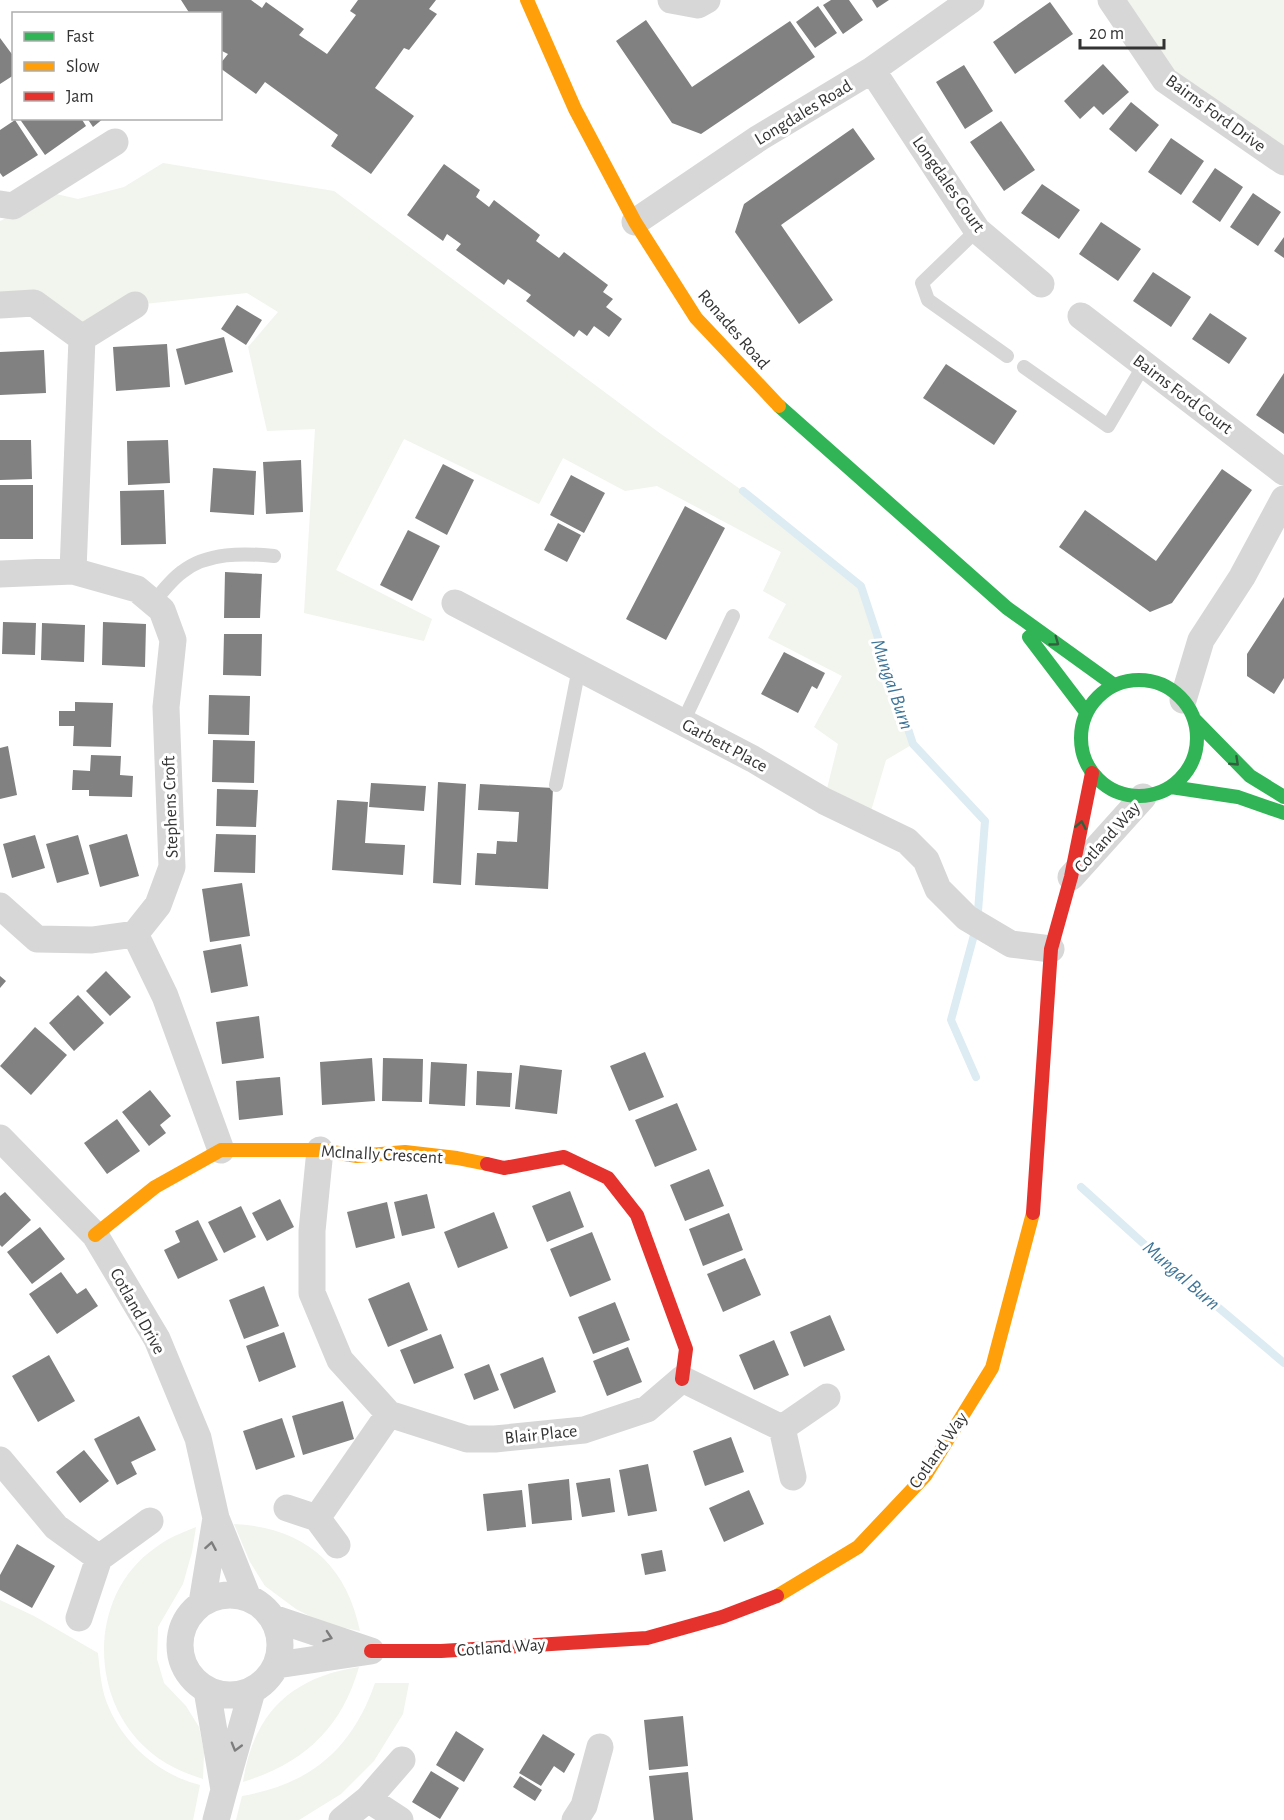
<svg xmlns="http://www.w3.org/2000/svg" width="1284" height="1820" viewBox="0 0 1284 1820" font-family="'Alegreya Sans',sans-serif">
	<rect width="100%" height="100%" fill="#fff"/>
	<!-- green -->
	<path fill="#f1f5ed" d="M 1111,0 L 1284,0 L 1284,162 L 1165,80 Z
		M 163,163 L 334,191 L 661,434 L 743,491 L 861,586 L 913,744 L 886,760 L 868,821 L 824,801 L 838,744 L 814,727 L 842,676 L 768,638 L 786,604 L 763,591 L 781,552 L 657,486 L 625,491 L 563,458 L 539,504 L 404,439 L 336,570 L 432,619 L 424,641 L 304,613 L 315,429 L 267,431 L 248,347 L 278,312 L 247,293 L 135,305 L 82,338 L 34,303 L 0,306 L 0,221 L 56,194 L 78,199 L 124,187 Z
		M 234,1524 C 303,1527 346,1563 360,1631 L 325,1624 L 296,1609 L 265,1586 L 250,1562 Z
		M 196,1527 L 192,1552 L 183,1584 L 158,1627 L 157,1659 L 164,1683 L 186,1706 L 199,1727 L 204,1752 L 203,1779 C 182,1772 163,1764 147,1749 C 88,1697 89,1594 155,1548 C 168,1538 181,1533 196,1527 Z
		M 0,1600 L 34,1616 L 98,1653 C 100,1672 101,1691 109,1708 C 125,1745 160,1775 200,1785 L 193,1820 L 0,1820 Z
		M 359,1667 C 341,1729 304,1763 243,1782 C 253,1714 291,1677 359,1667 Z
		M 375,1683 L 409,1683 L 403,1714 L 374,1761 L 341,1794 L 299,1820 L 236,1820 L 242,1796 C 311,1784 352,1749 375,1683 Z"/>
	<g fill="none" stroke-linecap="round" stroke-linejoin="round">
		<!-- stream -->
		<path stroke="#ddebf3" stroke-width="8" d="M 743,491 L 861,586 L 913,744 L 985,821 L 977,924 L 951,1020 L 976,1077
			M 1081,1187 L 1155,1254 L 1284,1363"/>
	</g>
	<!-- building -->
	<path fill="#818181" d="M 181,0 L 251,0 L 262,8 L 266,2 L 304,29 L 299,35 L 327,54 L 356,15 L 350,11 L 358,0 L 436,0 L 429,9 L 437,14 L 409,50 L 404,48 L 375,88 L 414,116 L 371,174 L 331,146 L 338,135 L 265,82 L 256,94 L 220,68 L 220,64 L 228,54 L 220,50 L 220,14 L 190,14 Z
		M 831,0 L 849,0 L 863,20 L 843,34 L 823,5 Z
		M 872,0 L 889,0 L 877,8 Z
		M 1050,2 L 1073,34 L 1015,74 L 993,42 Z
		M 818,6 L 837,33 L 815,48 L 796,22 Z
		M 646,20 L 692,87 L 790,21 L 815,57 L 701,134 L 672,123 L 616,41 Z
		M 0,38 L 14,57 L 14,75 L 0,84 Z
		M 1103,64 L 1129,92 L 1103,115 L 1094,106 L 1080,119 L 1064,101 Z
		M 964,65 L 993,111 L 965,129 L 936,82 Z
		M 1131,102 L 1159,125 L 1136,152 L 1109,129 Z
		M 19,118 L 81,118 L 86,126 L 45,155 Z
		M 87,118 L 104,118 L 93,127 Z
		M 15,120 L 38,155 L 3,177 L 0,173 L 0,130 Z
		M 1001,121 L 1035,170 L 1004,191 L 970,142 Z
		M 853,128 L 875,159 L 781,225 L 833,300 L 799,324 L 735,232 L 744,204 Z
		M 1171,138 L 1204,161 L 1181,195 L 1148,172 Z
		M 444,164 L 480,190 L 476,197 L 489,207 L 494,200 L 540,235 L 536,241 L 559,258 L 564,252 L 608,285 L 603,292 L 613,299 L 606,307 L 622,319 L 609,337 L 594,326 L 587,336 L 579,330 L 574,337 L 526,301 L 531,295 L 508,279 L 504,285 L 456,250 L 461,244 L 447,234 L 443,241 L 407,215 Z
		M 1215,168 L 1243,187 L 1220,222 L 1192,202 Z
		M 1042,184 L 1080,210 L 1059,239 L 1021,213 Z
		M 1253,193 L 1281,212 L 1258,246 L 1230,227 Z
		M 1101,222 L 1141,249 L 1118,281 L 1079,254 Z
		M 1284,237 L 1284,258 L 1274,251 Z
		M 1153,272 L 1191,297 L 1171,327 L 1133,301 Z
		M 237,305 L 262,320 L 246,345 L 221,329 Z
		M 1210,313 L 1247,338 L 1229,364 L 1192,339 Z
		M 224,337 L 233,372 L 185,385 L 176,349 Z
		M 167,344 L 170,387 L 116,391 L 113,347 Z
		M 44,350 L 46,393 L 0,395 L 0,352 Z
		M 946,364 L 1017,411 L 994,445 L 923,398 Z
		M 1284,373 L 1284,434 L 1256,415 Z
		M 0,440 L 31,440 L 32,479 L 0,480 Z
		M 168,440 L 170,483 L 128,485 L 127,441 Z
		M 301,460 L 303,512 L 266,514 L 263,462 Z
		M 443,464 L 474,480 L 447,535 L 415,518 Z
		M 213,468 L 256,471 L 254,515 L 210,512 Z
		M 1222,469 L 1252,490 L 1172,603 L 1150,612 L 1059,547 L 1085,510 L 1156,561 Z
		M 571,475 L 605,493 L 584,533 L 550,515 Z
		M 0,485 L 33,485 L 33,539 L 0,539 Z
		M 164,490 L 166,544 L 121,545 L 120,491 Z
		M 685,506 L 725,528 L 666,640 L 626,619 Z
		M 558,523 L 581,535 L 567,562 L 544,550 Z
		M 408,530 L 440,546 L 412,601 L 380,585 Z
		M 225,572 L 262,574 L 260,618 L 224,618 Z
		M 1284,597 L 1284,678 L 1274,694 L 1247,676 L 1247,654 Z
		M 3,622 L 36,623 L 35,655 L 2,654 Z
		M 103,622 L 146,624 L 145,667 L 102,665 Z
		M 42,623 L 85,625 L 84,662 L 41,660 Z
		M 224,634 L 262,634 L 261,676 L 223,675 Z
		M 784,652 L 825,673 L 817,689 L 812,686 L 798,713 L 761,694 Z
		M 209,695 L 250,696 L 249,735 L 208,734 Z
		M 75,702 L 113,703 L 111,747 L 73,746 L 74,726 L 59,726 L 59,711 L 75,711 Z
		M 213,740 L 255,741 L 254,783 L 212,782 Z
		M 8,746 L 17,795 L 0,799 L 0,748 Z
		M 91,755 L 121,756 L 120,775 L 133,776 L 132,797 L 89,796 L 89,790 L 72,790 L 73,770 L 90,771 Z
		M 438,782 L 466,784 L 461,885 L 433,883 Z
		M 371,783 L 426,786 L 424,811 L 369,807 Z
		M 480,784 L 553,788 L 548,889 L 475,885 L 477,853 L 496,854 L 497,841 L 517,842 L 519,812 L 478,810 Z
		M 217,789 L 258,790 L 256,827 L 216,826 Z
		M 337,800 L 368,802 L 365,843 L 405,845 L 403,875 L 332,870 Z
		M 127,834 L 139,876 L 100,887 L 89,845 Z
		M 216,834 L 256,835 L 255,873 L 214,872 Z
		M 35,835 L 45,868 L 12,878 L 3,844 Z
		M 78,835 L 89,874 L 57,883 L 46,844 Z
		M 242,883 L 250,936 L 210,942 L 202,889 Z
		M 241,944 L 248,986 L 211,993 L 203,951 Z
		M 106,971 L 131,997 L 110,1016 L 86,991 Z
		M 0,976 L 6,981 L 0,988 Z
		M 78,995 L 104,1023 L 74,1051 L 49,1023 Z
		M 259,1016 L 264,1058 L 222,1064 L 216,1022 Z
		M 35,1027 L 67,1055 L 31,1095 L 0,1066 Z
		M 645,1052 L 664,1097 L 629,1111 L 610,1066 Z
		M 372,1058 L 375,1101 L 322,1105 L 320,1062 Z
		M 383,1058 L 423,1059 L 422,1102 L 382,1101 Z
		M 431,1062 L 467,1064 L 465,1106 L 429,1104 Z
		M 520,1065 L 562,1070 L 557,1114 L 515,1109 Z
		M 477,1071 L 512,1073 L 510,1107 L 476,1105 Z
		M 280,1077 L 283,1115 L 239,1120 L 236,1081 Z
		M 150,1090 L 171,1116 L 160,1125 L 166,1133 L 149,1146 L 122,1112 Z
		M 677,1103 L 697,1150 L 655,1167 L 635,1120 Z
		M 117,1119 L 140,1151 L 107,1174 L 84,1143 Z
		M 709,1169 L 724,1206 L 685,1221 L 670,1185 Z
		M 570,1191 L 584,1227 L 547,1242 L 532,1206 Z
		M 5,1192 L 31,1220 L 2,1247 L 0,1245 L 0,1196 Z
		M 427,1194 L 435,1228 L 402,1236 L 394,1202 Z
		M 280,1199 L 294,1227 L 267,1241 L 252,1213 Z
		M 387,1202 L 395,1238 L 356,1248 L 347,1212 Z
		M 241,1206 L 256,1237 L 224,1253 L 208,1222 Z
		M 494,1212 L 508,1248 L 458,1268 L 444,1232 Z
		M 729,1213 L 743,1250 L 703,1266 L 689,1229 Z
		M 198,1220 L 218,1260 L 178,1279 L 164,1250 L 180,1242 L 175,1231 Z
		M 40,1227 L 65,1259 L 32,1284 L 7,1252 Z
		M 592,1232 L 611,1280 L 570,1297 L 550,1249 Z
		M 745,1258 L 761,1295 L 723,1312 L 707,1274 Z
		M 61,1272 L 77,1294 L 86,1288 L 98,1306 L 57,1334 L 29,1294 Z
		M 409,1282 L 428,1330 L 388,1347 L 368,1299 Z
		M 264,1286 L 279,1326 L 244,1339 L 229,1300 Z
		M 615,1302 L 630,1340 L 593,1354 L 578,1317 Z
		M 830,1315 L 845,1350 L 804,1367 L 790,1332 Z
		M 284,1332 L 296,1367 L 259,1382 L 246,1346 Z
		M 441,1334 L 454,1368 L 414,1384 L 400,1350 Z
		M 774,1340 L 789,1375 L 754,1390 L 739,1355 Z
		M 628,1347 L 642,1382 L 607,1396 L 593,1361 Z
		M 49,1355 L 75,1401 L 38,1422 L 12,1376 Z
		M 543,1357 L 556,1392 L 514,1409 L 500,1374 Z
		M 489,1364 L 499,1390 L 474,1400 L 464,1374 Z
		M 343,1401 L 354,1439 L 303,1455 L 292,1416 Z
		M 139,1416 L 156,1450 L 131,1462 L 137,1474 L 117,1485 L 94,1439 Z
		M 282,1418 L 295,1457 L 256,1470 L 243,1431 Z
		M 731,1437 L 744,1472 L 705,1486 L 693,1451 Z
		M 84,1450 L 109,1481 L 80,1503 L 56,1472 Z
		M 648,1464 L 657,1511 L 628,1516 L 619,1470 Z
		M 610,1478 L 615,1512 L 582,1517 L 576,1483 Z
		M 569,1479 L 572,1520 L 532,1524 L 528,1484 Z
		M 522,1490 L 526,1527 L 487,1531 L 483,1494 Z
		M 749,1490 L 764,1524 L 724,1542 L 709,1508 Z
		M 17,1544 L 55,1566 L 32,1608 L 0,1590 L 0,1575 Z
		M 662,1550 L 666,1571 L 645,1575 L 641,1554 Z
		M 683,1716 L 688,1766 L 649,1770 L 644,1720 Z
		M 456,1731 L 484,1749 L 464,1782 L 436,1765 Z
		M 543,1734 L 575,1754 L 564,1773 L 554,1766 L 541,1786 L 519,1773 Z
		M 431,1771 L 459,1788 L 440,1819 L 412,1802 Z
		M 688,1772 L 693,1820 L 654,1820 L 649,1776 Z
		M 520,1776 L 542,1790 L 535,1801 L 513,1787 Z"/>
	<g fill="none" stroke-linecap="round" stroke-linejoin="round">
		<!-- lane -->
		<path stroke="#d7d7d7" stroke-width="14" d="M 977,230 L 922,283 L 928,300 L 1007,356
			M 1024,367 L 1108,426 L 1145,363
			M 153,603 C 162,592 171,580 182,572 C 207,552 244,553 274,556
			M 683,722 L 733,616
			M 556,785 L 579,668"/>
		<!-- street -->
		<path stroke="#d7d7d7" stroke-width="27" d="M 671,0 L 698,5 L 707,0
			M 1111,0 L 1165,80 L 1284,162
			M 872,70 L 977,230 L 1041,284
			M 0,204 L 13,206 L 115,142
			M 635,222 L 759,138 L 872,70 L 971,0
			M 0,305 L 34,303 L 82,338 L 73,571
			M 1081,316 L 1284,472
			M 82,338 L 135,305
			M 0,574 L 73,571 L 137,589 L 162,610 L 173,640 L 166,707 L 172,867 L 158,905 L 135,934 L 165,996 L 221,1150
			M 455,603 L 753,759 L 824,801 L 907,841 L 926,860 L 938,889 L 967,918 L 1011,944 L 1051,949
			M 1183,700 L 1201,640 L 1242,577 L 1284,499
			M 1071,877 L 1143,797
			M 0,906 L 37,939 L 92,940 L 135,934
			M 0,1138 L 95,1235 L 157,1339 L 198,1438 L 216,1518
			M 320,1150 L 312,1231 L 312,1293 L 340,1360 L 389,1414 L 467,1439 L 495,1439 L 584,1430 L 647,1409 L 682,1379 L 782,1428 L 793,1477
			M 782,1428 L 827,1397
			M 0,1460 L 56,1527 L 99,1558 L 79,1618
			M 287,1508 L 317,1518 L 337,1545
			M 317,1518 L 389,1414
			M 99,1558 L 150,1521
			M180 1645a50 50 0 1 1 100 0a50 50 0 1 1-100 0Z
			M 202,1603 L 216,1518 L 248,1598
			M 273,1618 L 371,1651 L 277,1665
			M 207,1690 L 224,1790 L 252,1691
			M 368,1799 L 400,1820
			M 216,1820 L 224,1790
			M 342,1820 L 368,1799 L 402,1760
			M 575,1820 L 584,1806 L 600,1747"/>
		<!-- fast -->
		<path stroke="#30b455" stroke-width="14" d="M 779,406 L 1007,608 L 1114,685
			M 1029,637 L 1086,712
			M1081 738a58 58 0 1 1 116 0a58 58 0 1 1-116 0Z
			M 1195,720 L 1250,776 L 1284,797
			M 1171,787 L 1238,797 L 1284,813"/>
		<!-- slow -->
		<path stroke="#ff9f0a" stroke-width="14" d="M 527,0 L 575,109 L 635,222 L 696,318 L 779,406
			M 95,1235 L 155,1187 L 221,1150 L 320,1150 L 357,1156 L 405,1152 L 457,1158 L 487,1164
			M 777,1596 L 858,1547 L 925,1476 L 992,1368 L 1033,1213"/>
		<!-- jam -->
		<path stroke="#e5322d" stroke-width="14" d="M 487,1164 L 504,1168 L 564,1157 L 608,1178 L 637,1215 L 686,1349 L 682,1379
			M 1033,1213 L 1051,949 L 1071,877 L 1092,773
			M 371,1651 L 441,1651 L 647,1638 L 722,1617 L 777,1596"/>
	</g>
	<!-- one-way arrows -->
	<defs><path id="oneway-chevron" d="M-2-3.5L2.5 0L-2 3.5" fill="none" stroke-width="1.6" stroke-linecap="round" stroke-linejoin="round" transform="scale(1.5)"/></defs>
	<g stroke="#32603f">
		<use href="#oneway-chevron" transform="translate(1055 642) rotate(36)"/>
		<use href="#oneway-chevron" transform="translate(1235 762) rotate(43)"/>
		<use href="#oneway-chevron" transform="translate(1081 825) rotate(-79)"/>
	</g>
	<g stroke="#7d7d7d">
		<use href="#oneway-chevron" transform="translate(211 1546) rotate(-80)"/>
		<use href="#oneway-chevron" transform="translate(328 1637) rotate(19)"/>
		<use href="#oneway-chevron" transform="translate(236 1747) rotate(106)"/>
	</g>
	<g text-anchor="middle" stroke-width="6" stroke-linejoin="round" paint-order="stroke">
		<!-- street labels -->
		<g font-size="18" fill="#333" stroke="#fff">
			<text transform="translate(803 112) rotate(-31)" y="6">Longdales Road</text>
			<text transform="translate(1216 113) rotate(36)" y="6">Bairns Ford Drive</text>
			<text transform="translate(949 184) rotate(55)" y="6">Longdales Court</text>
			<text transform="translate(734 329) rotate(49)" y="6">Ronades Road</text>
			<text transform="translate(1183 394) rotate(37)" y="6">Bairns Ford Court</text>
			<text transform="translate(725 745) rotate(28)" y="6">Garbett Place</text>
			<text transform="translate(170 807) rotate(-92)" y="6">Stephens Croft</text>
			<text transform="translate(1107 837) rotate(-48)" y="6">Cotland Way</text>
			<text transform="translate(382 1154) rotate(3)" y="6">McInally Crescent</text>
			<text transform="translate(138 1311) rotate(61)" y="6">Cotland Drive</text>
			<text transform="translate(541 1434) rotate(-6)" y="6">Blair Place</text>
			<text transform="translate(938 1450) rotate(-55)" y="6">Cotland Way</text>
			<text transform="translate(501 1647) rotate(-4)" y="6">Cotland Way</text>
		</g>
		<!-- water labels -->
		<g font-size="20" font-style="italic" fill="#3f7597" stroke="#fff">
			<text transform="translate(893 684) rotate(71)" y="7">Mungal Burn</text>
			<text transform="translate(1182 1275) rotate(41)" y="7">Mungal Burn</text>
		</g>
	</g>
	<!-- legend -->
	<rect x="12" y="12" width="210" height="108" fill="#ffffff" stroke="#adadad" stroke-width="1.5"/>
	<rect x="24" y="32" width="30" height="9" fill="#30b455" stroke="#adadad" stroke-width="1.5"/>
	<text x="66" y="42" font-size="18" fill="#333333">Fast</text>
	<rect x="24" y="62" width="30" height="9" fill="#ff9f0a" stroke="#adadad" stroke-width="1.5"/>
	<text x="66" y="72" font-size="18" fill="#333333">Slow</text>
	<rect x="24" y="92" width="30" height="9" fill="#e5322d" stroke="#adadad" stroke-width="1.5"/>
	<text x="66" y="102" font-size="18" fill="#333333">Jam</text>
	<!-- scale -->
	<path d="M1080 39v9h84v-9" fill="none" stroke="#333333" stroke-width="3"/>
	<text x="1089" y="39" font-size="18" fill="#333333" stroke="#ffffff" stroke-width="4.5" paint-order="stroke">20 m</text>
</svg>
